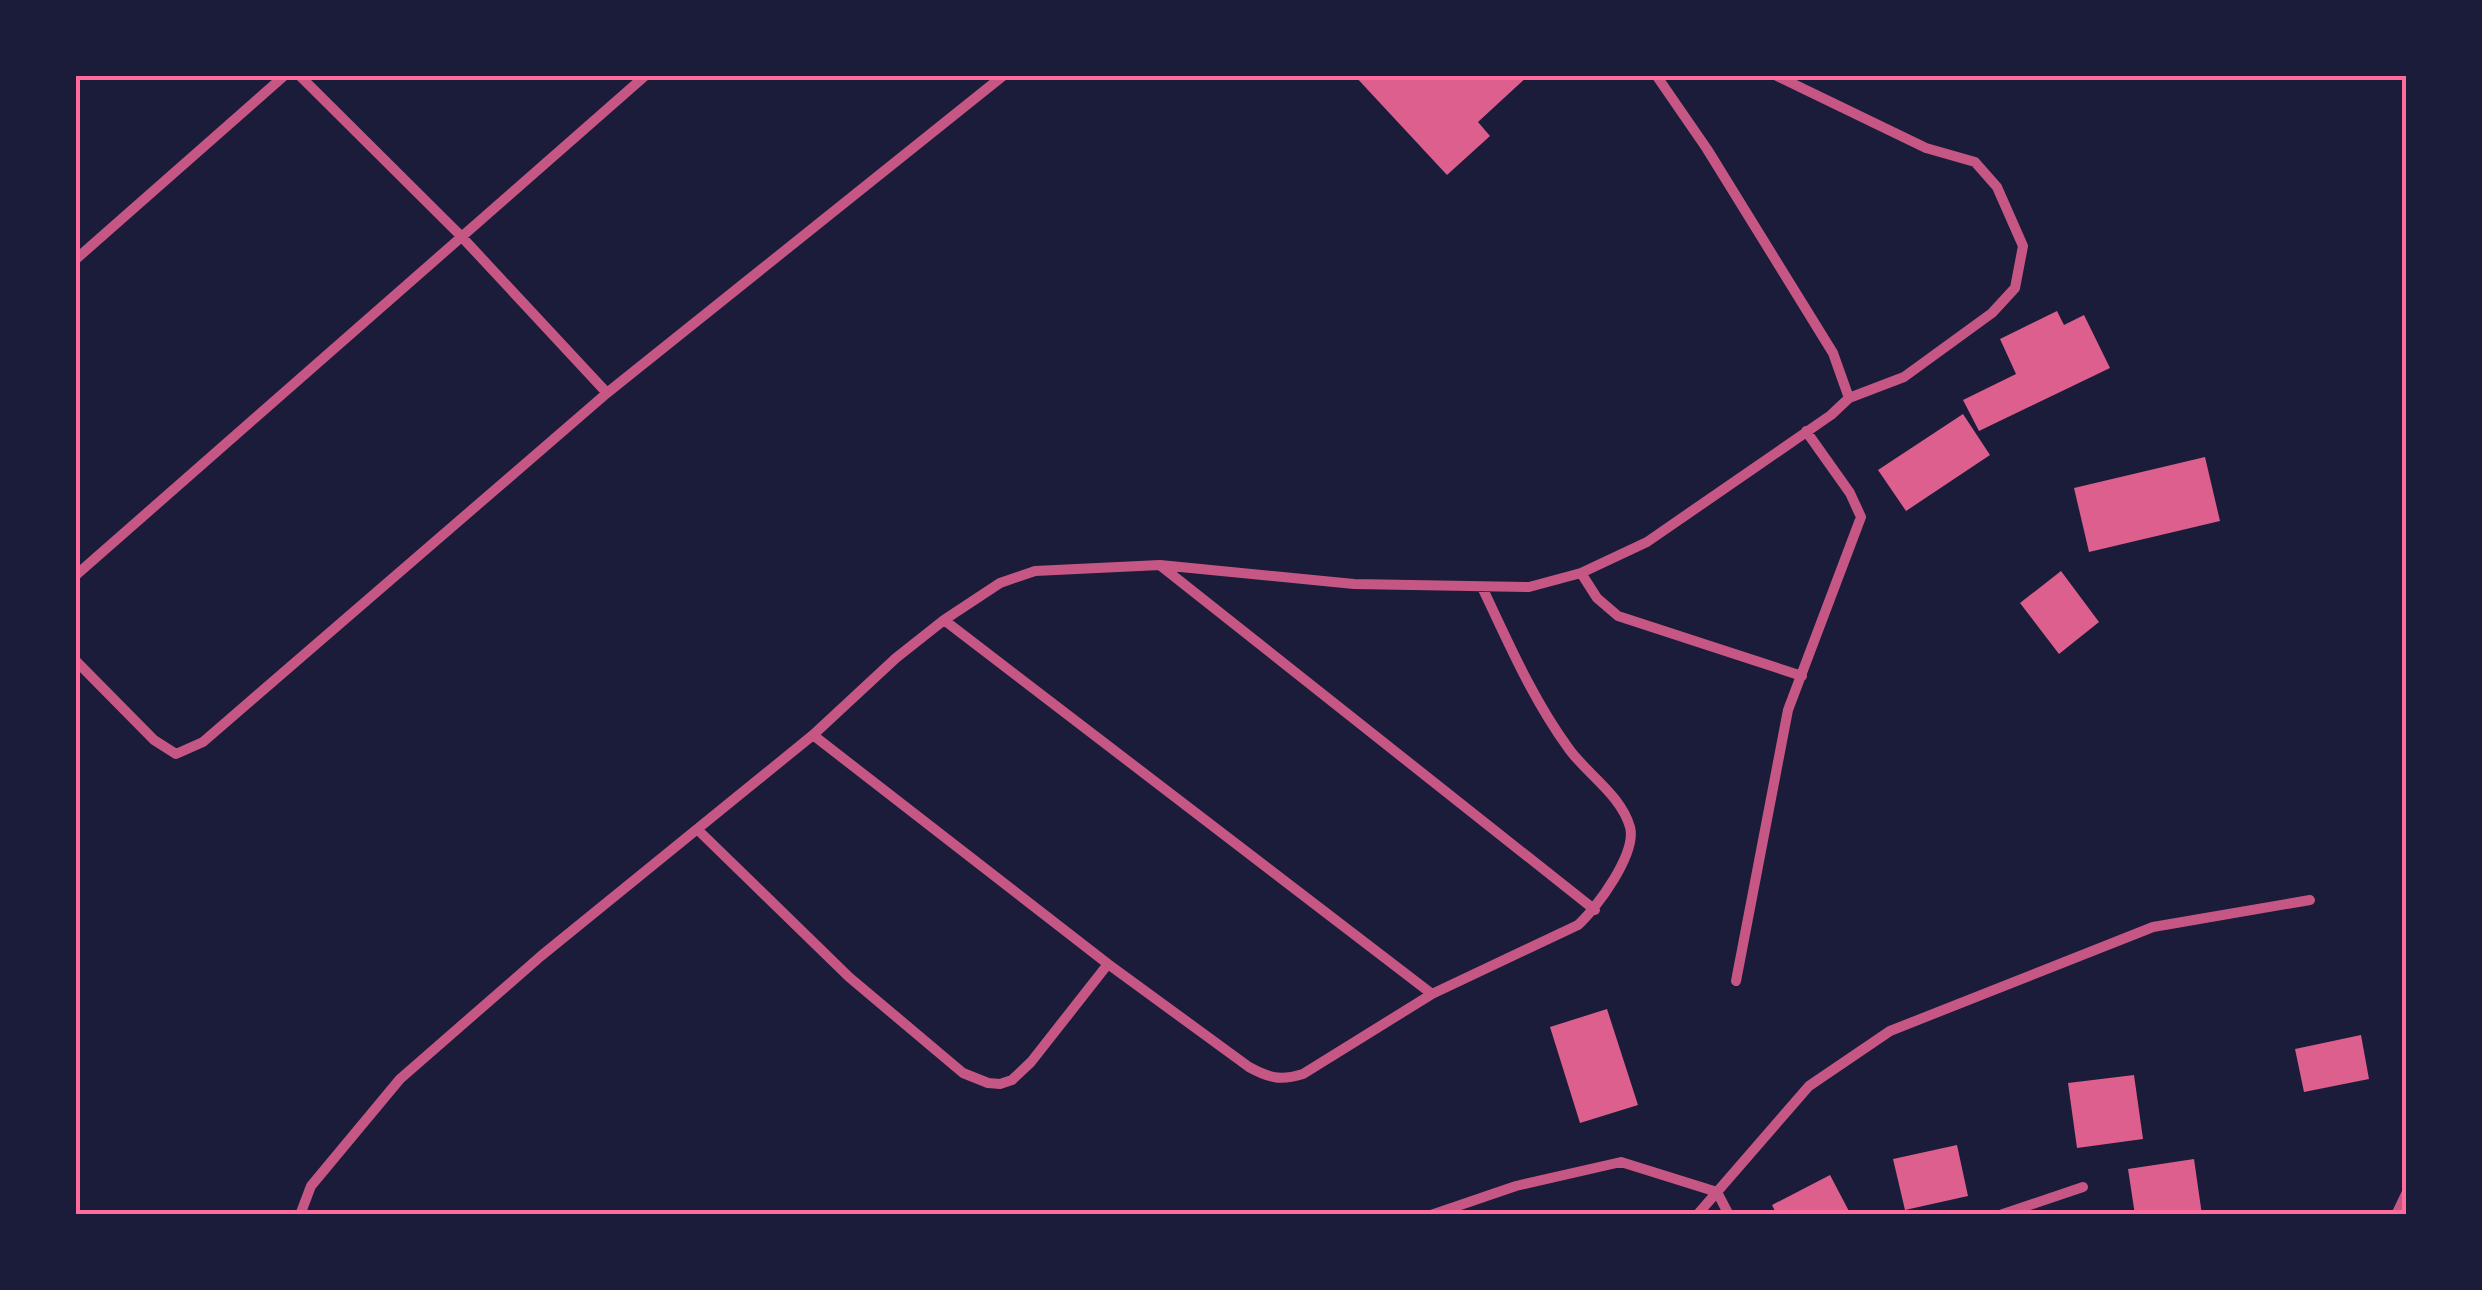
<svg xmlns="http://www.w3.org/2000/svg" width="2482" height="1290" viewBox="0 0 2482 1290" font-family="Jost,sans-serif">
	<rect width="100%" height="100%" fill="#1b1b3a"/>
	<!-- building -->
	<path fill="#dd5f8e" d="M 1354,75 L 1529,75 L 1478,122 L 1490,136 L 1447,175 Z
		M 2057,311 L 2064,325 L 2084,315 L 2110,368 L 1979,431 L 1963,400 L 2016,374 L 2000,339 Z
		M 1963,414 L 1990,455 L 1906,511 L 1878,470 Z
		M 2205,457 L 2220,521 L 2089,552 L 2074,488 Z
		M 2061,571 L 2099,622 L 2059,654 L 2020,603 Z
		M 1607,1009 L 1638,1105 L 1580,1123 L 1550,1027 Z
		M 2361,1035 L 2369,1079 L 2304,1092 L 2295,1049 Z
		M 2134,1075 L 2143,1139 L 2077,1148 L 2068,1083 Z
		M 1957,1145 L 1968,1196 L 1905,1210 L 1893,1159 Z
		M 2194,1159 L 2202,1215 L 2135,1215 L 2128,1169 Z
		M 1830,1175 L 1851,1215 L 1777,1215 L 1772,1205 Z"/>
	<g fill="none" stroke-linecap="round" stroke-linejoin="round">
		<!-- minor -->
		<path stroke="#c65784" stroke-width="10" d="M 299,75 L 460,235 L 607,393
			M 1775,75 L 1926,148 L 1975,162 L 1997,187 L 2023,246 L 2015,288 L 1992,313 L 1904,377 L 1849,398
			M 75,260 L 285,75
			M 1161,566 L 1595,910
			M 1581,573 L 1597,598 L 1618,616 L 1802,676
			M 75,576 L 646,75
			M 944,620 L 1432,994
			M 75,660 L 154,740 L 176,754 L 203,742 L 607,393 L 1004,75
			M 813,735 L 1108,964 L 1249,1067 C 1269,1078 1280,1081 1303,1074 L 1432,994 L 1578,925 C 1597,908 1637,853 1630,827 C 1621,795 1587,774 1569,749 C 1533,700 1508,642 1482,587
			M 698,830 L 849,977 L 963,1073 L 988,1083 L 1000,1084 L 1012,1080 L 1031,1062 L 1108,964
			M 1736,981 L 1788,710 L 1861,517 L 1850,493 L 1806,431
			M 300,1215 L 311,1186 L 400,1079 L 541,956 L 813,735 L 896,658 L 944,620 L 1000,583 L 1035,571 L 1160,565 L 1354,584 L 1529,587 L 1581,573 L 1647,542 L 1831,415 L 1849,398 L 1833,353 L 1707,149 L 1656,75
			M 1431,1215 L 1516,1186 L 1621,1162 L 1717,1192 L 1729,1215
			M 1697,1215 L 1809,1086 L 1890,1031 L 2153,927 L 2310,900
			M 2000,1215 L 2083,1187
			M 2396,1215 L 2407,1192"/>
	</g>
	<!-- border -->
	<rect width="2482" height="1290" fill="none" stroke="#1b1b3a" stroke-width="155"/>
	<rect x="78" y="78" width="2326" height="1134" fill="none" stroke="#ff6b9d" stroke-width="4"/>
</svg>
